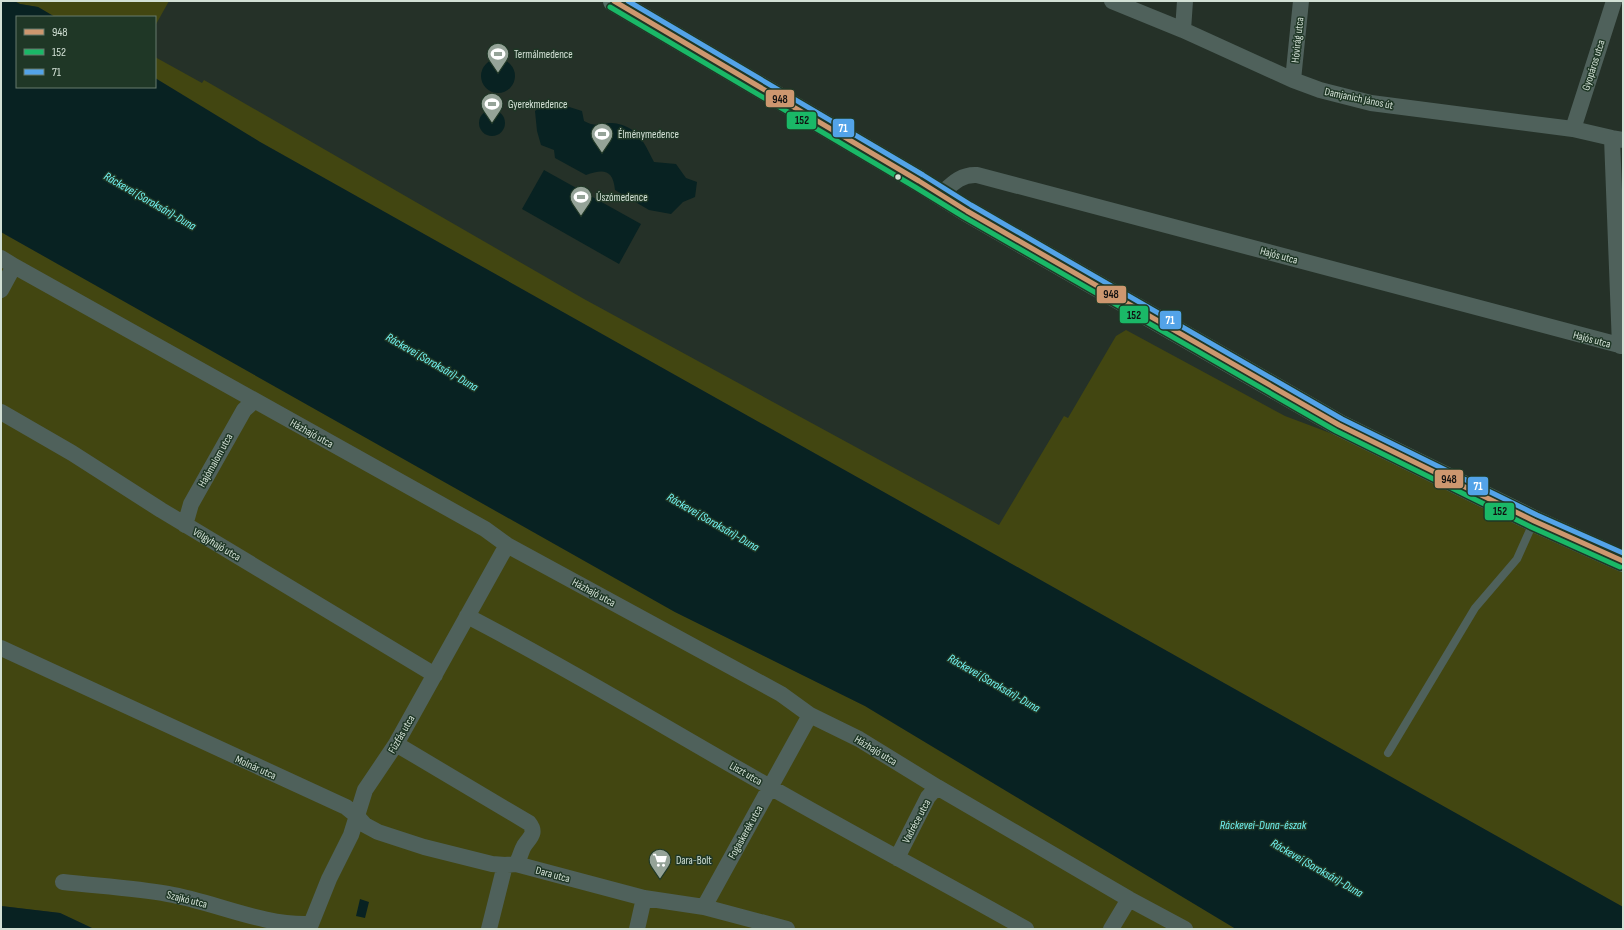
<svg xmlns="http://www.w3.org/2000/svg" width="1624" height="930" viewBox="0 0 1624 930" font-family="'Sofia Sans Condensed',sans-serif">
	<rect width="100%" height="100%" fill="#253128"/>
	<!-- green -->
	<path fill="#424611" d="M 14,1 L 169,1 L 155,26 L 155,17 L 55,17 L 38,7 L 20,4 Z
		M 155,57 L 202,83 L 204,80 L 584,299 L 999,525 L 1064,416 L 1068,418 L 1116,336 L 1126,330 L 1285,416 L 1362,445 L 1623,558 L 1623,907 L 260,142 L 155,78 Z
		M 1,232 L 675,612 L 865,706 L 1236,929 L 94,929 L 60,913 L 1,906 Z"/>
	<!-- water -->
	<path fill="#082222" d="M 1,1 L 14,1 L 20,4 L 38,7 L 55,17 L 17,17 L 17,87 L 155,87 L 155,78 L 260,142 L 1623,907 L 1623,929 L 1236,929 L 865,706 L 675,612 L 1,232 Z
		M481 76a17 17 0 1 1 34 0a17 17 0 1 1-34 0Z
		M 547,100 L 582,111 L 584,121 C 597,128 599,123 612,123 C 637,125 644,142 654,162 L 676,164 L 686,178 L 697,182 L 695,197 L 683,202 L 671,214 L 649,210 L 615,190 C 613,169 603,169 586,175 L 555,158 L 554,150 L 541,145 L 537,131 L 535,111 Z
		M479 123a13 13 0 1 1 26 0a13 13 0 1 1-26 0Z
		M 544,170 L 641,224 L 619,264 L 522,209 Z
		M 360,899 L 369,902 L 365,918 L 356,916 Z
		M 1,906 L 60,913 L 94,929 L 1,929 Z"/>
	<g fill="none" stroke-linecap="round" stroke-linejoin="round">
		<!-- lane -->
		<path stroke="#4f615b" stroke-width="8" d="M 1388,753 L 1475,608 L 1517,559 L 1534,521"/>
		<!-- street -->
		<path stroke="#4f615b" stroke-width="16" d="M 1112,1 L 1183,30 L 1293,80 L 1320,90 L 1371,103 L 1573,129 L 1612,138 L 1623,140
			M 1183,30 L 1185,1
			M 1293,80 L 1301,1
			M 1573,129 L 1614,1
			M 1612,138 L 1620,346
			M 941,194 C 952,184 961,174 977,175 L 1623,346
			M 1,258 L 14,266 L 485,529 L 507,545 L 781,694 L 810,715 L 859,739 L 937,787 L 1129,899 L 1185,929
			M 1,290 L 14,266
			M 1,412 L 72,453 L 161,510 L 435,675
			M 185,525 L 191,504 L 244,410 L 254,401
			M 467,616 C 570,669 669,730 770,787 C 854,835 941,881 1026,929
			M 1,648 L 346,807 L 357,816 L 365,825 L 378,832 L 424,847 L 492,864 L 505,865 L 516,864 L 644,898 L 704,907 L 787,929
			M 396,744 L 529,823 C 537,833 530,837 524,846 C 521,851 520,858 516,864
			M 897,858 L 928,797 L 937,787
			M 63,882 C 98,886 134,888 168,894 C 215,902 263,926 310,924
			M 704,907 L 810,715
			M 309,929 L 329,879 L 351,835 L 365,790 L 396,744 L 507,545
			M 489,929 L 505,865
			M 637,929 L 644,898
			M 1111,929 L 1129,899"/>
		<!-- secondary -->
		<path stroke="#546c64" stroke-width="22" d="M 614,1 L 919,181 L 967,211 L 1339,425 L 1534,521 L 1623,561"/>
		<!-- bus-1 casing -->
		<g stroke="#1f3726" stroke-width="8">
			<path id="bus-1" d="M 614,1 L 919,181 L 967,211 L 1339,425 L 1534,521 L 1623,561"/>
		</g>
		<!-- bus-2 casing -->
		<g stroke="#1f3726" stroke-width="8">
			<path id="bus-2" d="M 610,7 L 915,187 L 964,217 L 1336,431 L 1531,527 L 1620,567"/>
		</g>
		<!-- bus-3 casing -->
		<g stroke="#1f3726" stroke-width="8">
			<path id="bus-3" d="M 628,1 L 923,175 L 971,205 L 1342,419 L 1537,515 L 1623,553"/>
		</g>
		<!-- bus-1 -->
		<use href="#bus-1" stroke="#cd976f" stroke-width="5"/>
		<!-- bus-2 -->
		<use href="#bus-2" stroke="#1ab867" stroke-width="5"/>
		<!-- bus-3 -->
		<use href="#bus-3" stroke="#53a3e8" stroke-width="5"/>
	</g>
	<!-- icons -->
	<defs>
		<g id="stadium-pin" transform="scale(1.15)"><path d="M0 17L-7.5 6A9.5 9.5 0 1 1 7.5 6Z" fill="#95a398" stroke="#1f3726"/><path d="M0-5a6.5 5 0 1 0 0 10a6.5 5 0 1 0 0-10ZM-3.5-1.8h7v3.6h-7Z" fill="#fff"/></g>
		<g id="supermarket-pin" transform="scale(1.15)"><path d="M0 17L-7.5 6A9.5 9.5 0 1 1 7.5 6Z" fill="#95a398" stroke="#1f3726"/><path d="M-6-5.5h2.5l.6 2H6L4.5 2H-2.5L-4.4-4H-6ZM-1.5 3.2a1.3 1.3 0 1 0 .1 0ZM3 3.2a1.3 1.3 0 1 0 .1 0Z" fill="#fff"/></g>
	</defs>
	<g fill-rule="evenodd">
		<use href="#stadium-pin" x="498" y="54"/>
		<use href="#stadium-pin" x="492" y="104"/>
		<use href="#stadium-pin" x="602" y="134"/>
		<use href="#stadium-pin" x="581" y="197"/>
		<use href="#supermarket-pin" x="660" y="860"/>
	</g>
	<!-- markers -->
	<circle fill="#d2e0d5" stroke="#1f3726" stroke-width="1.5" cx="898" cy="177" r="3.5"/>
	<g text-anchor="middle" stroke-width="3" stroke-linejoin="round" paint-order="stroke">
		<!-- street labels -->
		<g font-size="11" fill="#d2e0d5" stroke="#1f3726">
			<text transform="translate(1297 40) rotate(-84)" y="4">Hóvirág utca</text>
			<text transform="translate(1593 65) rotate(-72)" y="4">Gyopáros utca</text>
			<text transform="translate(1359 98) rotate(12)" y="4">Damjanich János út</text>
			<text transform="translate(1279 255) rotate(15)" y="4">Hajós utca</text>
			<text transform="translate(1592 339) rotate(15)" y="4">Hajós utca</text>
			<text transform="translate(312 433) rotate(29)" y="4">Házhajó utca</text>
			<text transform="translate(215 460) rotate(-61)" y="4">Hajómalom utca</text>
			<text transform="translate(217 544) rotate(31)" y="4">Völgyhajó utca</text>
			<text transform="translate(594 592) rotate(28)" y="4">Házhajó utca</text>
			<text transform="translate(401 734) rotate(-60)" y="4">Fűzfás utca</text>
			<text transform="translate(876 750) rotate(31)" y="4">Házhajó utca</text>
			<text transform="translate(256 767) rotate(24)" y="4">Molnár utca</text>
			<text transform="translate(746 773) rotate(30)" y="4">Liszt utca</text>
			<text transform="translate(916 821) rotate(-62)" y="4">Vadréce utca</text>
			<text transform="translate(745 832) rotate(-61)" y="4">Fogaskerék utca</text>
			<text transform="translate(553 874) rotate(15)" y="4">Dara utca</text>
			<text transform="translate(187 899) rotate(14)" y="4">Szajkó utca</text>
		</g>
		<!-- poi labels -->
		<g font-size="11" fill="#d2e0d5" stroke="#1f3726" text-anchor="start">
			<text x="514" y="58">Termálmedence</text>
			<text x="508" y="108">Gyerekmedence</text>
			<text x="618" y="138">Élménymedence</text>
			<text x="596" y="201">Úszómedence</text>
			<text x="676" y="864">Dara-Bolt</text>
		</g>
		<!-- water labels -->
		<g font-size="12" font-style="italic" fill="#71f3f1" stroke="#1f3726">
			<text transform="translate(150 201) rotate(30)" y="4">Ráckevei (Soroksári)-Duna</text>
			<text transform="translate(432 362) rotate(30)" y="4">Ráckevei (Soroksári)-Duna</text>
			<text transform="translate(713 522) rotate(30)" y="4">Ráckevei (Soroksári)-Duna</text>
			<text transform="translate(994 683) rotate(30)" y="4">Ráckevei (Soroksári)-Duna</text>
			<text x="1263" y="829">Ráckevei-Duna-észak</text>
			<text transform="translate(1317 868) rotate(30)" y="4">Ráckevei (Soroksári)-Duna</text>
		</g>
	</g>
	<g stroke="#1f3726" stroke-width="1.5">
		<rect x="765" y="89" width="30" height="19" rx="4" fill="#cd976f"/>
		<rect x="786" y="111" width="31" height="19" rx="4" fill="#1ab867"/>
		<rect x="832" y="118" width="23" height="20" rx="4" fill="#53a3e8"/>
		<rect x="1096" y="285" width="31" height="19" rx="4" fill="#cd976f"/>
		<rect x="1119" y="305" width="30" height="19" rx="4" fill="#1ab867"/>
		<rect x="1159" y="310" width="23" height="20" rx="4" fill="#53a3e8"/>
		<rect x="1434" y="469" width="30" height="20" rx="4" fill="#cd976f"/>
		<rect x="1467" y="476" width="22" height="20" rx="4" fill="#53a3e8"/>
		<rect x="1484" y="502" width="31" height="19" rx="4" fill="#1ab867"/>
	</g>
	<g font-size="11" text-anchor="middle" font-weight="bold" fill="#fff">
		<text x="843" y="132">71</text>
		<text x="1170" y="324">71</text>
		<text x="1478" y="490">71</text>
	</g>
	<g font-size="11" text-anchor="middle" font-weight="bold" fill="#111">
		<text x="780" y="103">948</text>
		<text x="802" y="124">152</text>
		<text x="1111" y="298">948</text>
		<text x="1134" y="319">152</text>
		<text x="1449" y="483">948</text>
		<text x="1500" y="515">152</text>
	</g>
	<!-- border -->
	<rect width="1624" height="930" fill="none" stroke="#d2e0d5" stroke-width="4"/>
	<!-- legend -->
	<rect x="16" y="16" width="140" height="72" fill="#1f3726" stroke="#677b6c"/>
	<rect x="24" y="29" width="20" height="6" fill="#cd976f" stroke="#677b6c"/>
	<text x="52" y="36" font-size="12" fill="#d2e0d5">948</text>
	<rect x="24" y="49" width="20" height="6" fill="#1ab867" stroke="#677b6c"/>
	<text x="52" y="56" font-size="12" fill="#d2e0d5">152</text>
	<rect x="24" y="69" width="20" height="6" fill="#53a3e8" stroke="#677b6c"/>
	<text x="52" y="76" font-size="12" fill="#d2e0d5">71</text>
</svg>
